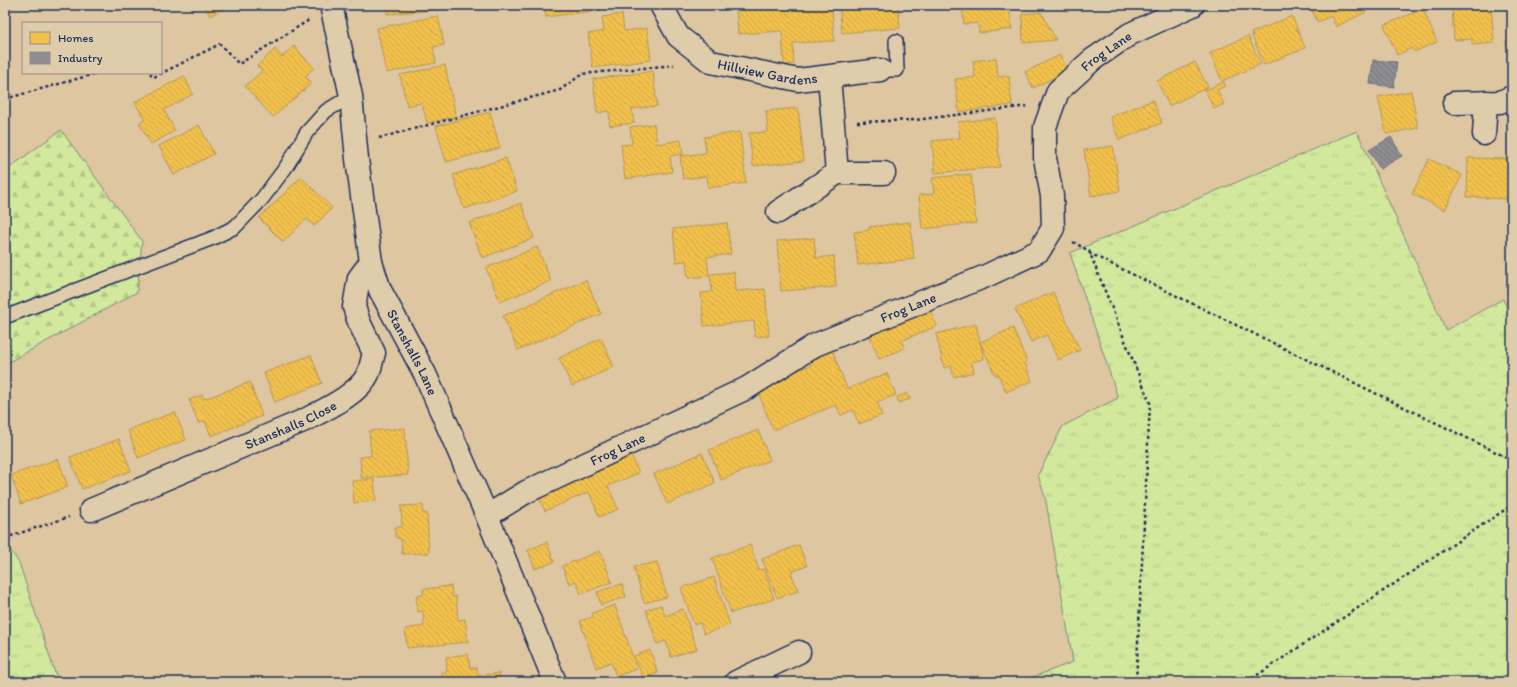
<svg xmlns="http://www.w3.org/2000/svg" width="1517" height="687" viewBox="0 0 1517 687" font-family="Itim,sans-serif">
	<defs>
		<pattern id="grass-tufts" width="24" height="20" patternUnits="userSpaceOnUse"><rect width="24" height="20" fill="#d2e89c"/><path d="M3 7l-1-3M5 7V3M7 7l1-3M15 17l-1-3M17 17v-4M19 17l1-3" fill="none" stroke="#b4c789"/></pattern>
		<pattern id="forest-firs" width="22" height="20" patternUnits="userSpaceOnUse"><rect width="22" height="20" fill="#d2e89c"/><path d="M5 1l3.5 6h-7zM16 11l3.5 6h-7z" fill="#b4c789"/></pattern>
		<pattern id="homes-back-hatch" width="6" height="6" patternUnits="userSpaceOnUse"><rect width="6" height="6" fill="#f2c14e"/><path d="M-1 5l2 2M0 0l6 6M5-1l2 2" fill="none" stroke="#cfa646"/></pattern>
		<pattern id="industry-back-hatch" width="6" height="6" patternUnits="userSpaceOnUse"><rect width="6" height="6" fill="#8d8d92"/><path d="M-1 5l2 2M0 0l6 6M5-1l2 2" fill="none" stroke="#72747a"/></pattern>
	</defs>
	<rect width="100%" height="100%" fill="#dec6a1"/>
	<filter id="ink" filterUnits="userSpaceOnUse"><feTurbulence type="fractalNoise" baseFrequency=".025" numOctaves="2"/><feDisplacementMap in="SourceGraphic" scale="8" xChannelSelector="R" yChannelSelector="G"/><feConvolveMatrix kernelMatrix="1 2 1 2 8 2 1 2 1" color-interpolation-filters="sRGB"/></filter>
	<g filter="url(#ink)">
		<!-- grass -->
		<path fill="url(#grass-tufts)" stroke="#768c7d" d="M 1357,131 L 1446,330 L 1503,299 L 1512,320 L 1512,682 L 1020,682 L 1073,662 L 1046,501 L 1038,475 L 1063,426 L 1118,398 L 1070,253 Z
			M 5,542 L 19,563 L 58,682 L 5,682 Z"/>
		<!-- forest -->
		<path fill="url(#forest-firs)" stroke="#768c7d" d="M 61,130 L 142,241 L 137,292 L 5,364 L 5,171 Z"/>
		<!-- homes -->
		<path fill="url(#homes-back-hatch)" stroke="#b29553" d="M 204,5 L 228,5 L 210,16 Z
			M 386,5 L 443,5 L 444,9 L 387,14 Z
			M 544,5 L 600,5 L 601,10 L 546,17 Z
			M 736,5 L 832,5 L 834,41 L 793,43 L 794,64 L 784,65 L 782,31 L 738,34 Z
			M 839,5 L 898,5 L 900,28 L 842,33 Z
			M 898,5 L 929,5 L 898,8 Z
			M 962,5 L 1009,5 L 1012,29 L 979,33 L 978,23 L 964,24 Z
			M 1059,5 L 1073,5 L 1067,12 Z
			M 1309,5 L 1362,5 L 1366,12 L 1336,27 L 1331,16 L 1318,22 Z
			M 1482,5 L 1491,5 L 1494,43 L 1472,45 L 1472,39 L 1454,40 L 1452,7 Z
			M 1423,9 L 1437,42 L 1414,52 L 1412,48 L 1397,55 L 1384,25 Z
			M 1041,12 L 1056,40 L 1023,43 L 1022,14 Z
			M 622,14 L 624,31 L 647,28 L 651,60 L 593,68 L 588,34 L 604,31 L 602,17 Z
			M 438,16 L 444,45 L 433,47 L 436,63 L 386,73 L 377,28 Z
			M 1292,16 L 1305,48 L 1264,65 L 1251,33 Z
			M 1248,36 L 1261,64 L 1222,81 L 1210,53 Z
			M 1512,38 L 1512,56 L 1505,42 Z
			M 294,46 L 314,68 L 305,76 L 312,83 L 273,117 L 245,86 L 262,71 L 257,66 L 275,49 L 282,57 Z
			M 1060,55 L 1068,71 L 1033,88 L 1025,72 Z
			M 996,58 L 998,77 L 1009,76 L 1012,105 L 959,112 L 955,79 L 975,77 L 973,61 Z
			M 1195,62 L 1208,87 L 1169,106 L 1157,81 Z
			M 445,65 L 456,117 L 427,123 L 422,103 L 407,106 L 400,75 Z
			M 653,71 L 657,106 L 632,109 L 634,123 L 610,126 L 609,111 L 597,113 L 593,79 Z
			M 184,76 L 193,94 L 164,110 L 175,131 L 151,144 L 139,123 L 145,120 L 135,102 Z
			M 1224,82 L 1225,86 L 1217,90 L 1224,104 L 1214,109 L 1205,90 Z
			M 1411,91 L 1418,128 L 1386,134 L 1378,97 Z
			M 1153,100 L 1162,123 L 1119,140 L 1110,117 Z
			M 798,108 L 804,161 L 753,166 L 749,133 L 768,132 L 766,111 Z
			M 490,112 L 500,148 L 446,162 L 436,126 Z
			M 995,118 L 1000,167 L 935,173 L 932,141 L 960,138 L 958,122 Z
			M 654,124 L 657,144 L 681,140 L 683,154 L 670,156 L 672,172 L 625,179 L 621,145 L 632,144 L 630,127 Z
			M 199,125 L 214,154 L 174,175 L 159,146 Z
			M 740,132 L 746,183 L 708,188 L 707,176 L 683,179 L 680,156 L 706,153 L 704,137 Z
			M 1113,146 L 1120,191 L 1091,196 L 1084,150 Z
			M 506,158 L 517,191 L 464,209 L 453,175 Z
			M 1468,158 L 1511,159 L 1509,199 L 1467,197 Z
			M 1429,159 L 1462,175 L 1445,210 L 1412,194 Z
			M 971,174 L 976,223 L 922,229 L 919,195 L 934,194 L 932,178 Z
			M 301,177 L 332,208 L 314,226 L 306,219 L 283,242 L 259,218 Z
			M 521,203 L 534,238 L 482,258 L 469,223 Z
			M 910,222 L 914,259 L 858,265 L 854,232 L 869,230 L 869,227 Z
			M 727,223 L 731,254 L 707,257 L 709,276 L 688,278 L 686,261 L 676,262 L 673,229 Z
			M 814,238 L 816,258 L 834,256 L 836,287 L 781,291 L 777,241 Z
			M 537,247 L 551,281 L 500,302 L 486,268 Z
			M 734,272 L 735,291 L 765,289 L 769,336 L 755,337 L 754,321 L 704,326 L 701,293 L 712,292 L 710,274 Z
			M 586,280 L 601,314 L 518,350 L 503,316 Z
			M 1053,292 L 1080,350 L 1058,360 L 1047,335 L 1031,342 L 1015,309 Z
			M 929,308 L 937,326 L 901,341 L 905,348 L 879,359 L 868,332 Z
			M 976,324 L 984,359 L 972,362 L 974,372 L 954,377 L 951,366 L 944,368 L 936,334 Z
			M 1013,328 L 1027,362 L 1025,363 L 1032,381 L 1006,392 L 998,374 L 995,375 L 980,342 Z
			M 601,338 L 614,367 L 572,386 L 559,358 Z
			M 832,349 L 847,389 L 887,373 L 896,395 L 877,402 L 882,415 L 859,424 L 853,410 L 841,415 L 836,405 L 773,430 L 756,387 L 811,365 L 808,359 Z
			M 311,355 L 322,383 L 275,402 L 264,373 Z
			M 250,382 L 262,416 L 211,436 L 205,421 L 199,424 L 189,400 L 202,395 L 204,399 Z
			M 908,393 L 910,399 L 899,403 L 897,397 Z
			M 175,412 L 186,440 L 138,458 L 128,430 Z
			M 405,428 L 408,475 L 361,478 L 360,457 L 371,456 L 369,431 Z
			M 758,430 L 770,460 L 721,480 L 709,450 Z
			M 119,439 L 131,471 L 82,489 L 70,457 Z
			M 630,453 L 639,473 L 608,486 L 618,509 L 599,517 L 589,492 L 545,511 L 537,493 Z
			M 702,453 L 715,483 L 667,504 L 654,474 Z
			M 58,459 L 68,487 L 21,504 L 11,475 Z
			M 374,479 L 376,501 L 354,503 L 352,481 Z
			M 423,505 L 423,514 L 427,513 L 429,553 L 402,554 L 401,539 L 395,537 L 395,527 L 402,527 L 401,506 Z
			M 547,542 L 554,562 L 535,569 L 528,550 Z
			M 750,545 L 759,570 L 764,569 L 774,599 L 731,613 L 712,558 Z
			M 799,545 L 807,566 L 791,572 L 798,591 L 777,598 L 762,559 Z
			M 600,551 L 612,582 L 581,594 L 576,581 L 569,584 L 562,566 Z
			M 657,562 L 667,597 L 644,603 L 634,567 Z
			M 714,577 L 730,625 L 704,634 L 700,623 L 694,625 L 681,588 Z
			M 622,584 L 626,597 L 601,605 L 597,592 Z
			M 451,586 L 452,597 L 456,596 L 458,620 L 465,619 L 468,642 L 407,648 L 405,629 L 424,626 L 423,611 L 418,612 L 416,596 L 423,595 L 423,589 Z
			M 615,605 L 637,669 L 616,676 L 611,662 L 596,668 L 580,621 L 593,617 L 592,613 Z
			M 661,605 L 665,616 L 683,609 L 697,649 L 671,657 L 666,641 L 657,644 L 646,610 Z
			M 650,650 L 658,673 L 643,678 L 634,656 Z
			M 468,654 L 470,668 L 477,668 L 478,676 L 499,673 L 501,682 L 443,682 L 442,672 L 447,672 L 446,657 Z"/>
		<!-- industry -->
		<path fill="url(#industry-back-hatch)" stroke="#6b7182" d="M 1373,60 L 1397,62 L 1394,87 L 1370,84 Z
			M 1391,137 L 1402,156 L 1380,169 L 1369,150 Z"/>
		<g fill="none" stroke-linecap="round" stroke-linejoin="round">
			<!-- service casing -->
			<g stroke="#1b2f5e" stroke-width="16">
				<path id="service" d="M 880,70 L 897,70 L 896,41
					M 5,317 L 213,238 L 235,227 L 262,199 L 286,167 L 307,132 L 326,111 L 351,96"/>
			</g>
			<!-- minor casing -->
			<g stroke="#1b2f5e" stroke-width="25">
				<g id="minor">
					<path id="s1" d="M 331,5 L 351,96 L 357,159 L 371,262 L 380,290 L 425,374 L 487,516 L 555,682"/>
					<path id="s2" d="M 661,5 L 678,36 L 711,62 L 798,80 L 880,70"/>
					<path d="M 829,77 L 837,173"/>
					<path d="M 1454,103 L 1500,102 L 1512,97"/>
					<path d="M 1484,134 L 1486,102"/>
					<path d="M 778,212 L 837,173 L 884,173"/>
					<path id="s3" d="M 91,510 L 305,420 C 324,410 359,394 368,374 C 371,367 372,359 374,353 L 359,322 L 354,307 L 359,278 L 371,262"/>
					<path id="s4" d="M 487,516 L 526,492 L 747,388 L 815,345 L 986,276 L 1039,251 L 1053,228 L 1052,196 L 1045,158 L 1045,127 L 1058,91 L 1092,60 L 1130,34 L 1193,5"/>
					<path d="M 736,682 L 799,652"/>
				</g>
			</g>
			<!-- path -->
			<path stroke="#1b2f5e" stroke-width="2.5" stroke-dasharray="3 3" stroke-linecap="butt" d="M 150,73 L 154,77 L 220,44 L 239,64 L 309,20
				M 5,99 L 98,73
				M 857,122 L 915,120 L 1028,106
				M 379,138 L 560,90 L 582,74 L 674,65
				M 1073,242 L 1089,251 L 1150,403 L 1136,682
				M 1089,253 L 1512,460
				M 5,538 L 69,517
				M 1247,682 L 1512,505"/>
			<!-- service -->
			<use href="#service" stroke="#dfccaa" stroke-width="13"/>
			<!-- minor -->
			<use href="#minor" stroke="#dfccaa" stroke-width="22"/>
		</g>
	</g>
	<g text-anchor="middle" stroke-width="4" stroke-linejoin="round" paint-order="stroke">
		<!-- street labels -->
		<g font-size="14" fill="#1b2f5e" stroke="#dfccaa">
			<text dy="5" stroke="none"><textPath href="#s4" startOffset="843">Frog Lane</textPath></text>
			<text dy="5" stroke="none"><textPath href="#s2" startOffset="135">Hillview Gardens</textPath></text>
			<text dy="5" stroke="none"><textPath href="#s4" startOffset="471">Frog Lane</textPath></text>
			<text dy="5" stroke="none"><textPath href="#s1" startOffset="360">Stanshalls Lane</textPath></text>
			<text dy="5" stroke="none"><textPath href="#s3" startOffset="217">Stanshalls Close</textPath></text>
			<text dy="5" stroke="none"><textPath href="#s4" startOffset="147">Frog Lane</textPath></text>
		</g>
	</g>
	<!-- margin -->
	<rect width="1517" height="687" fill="none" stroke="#dfccaa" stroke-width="20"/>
	<rect x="10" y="10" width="1497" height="667" fill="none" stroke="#1b2f5e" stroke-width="1.5" filter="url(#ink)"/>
	<!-- legend -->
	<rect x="22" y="22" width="140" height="52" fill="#dfccaa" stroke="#918d8c"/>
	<rect x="30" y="32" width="20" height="12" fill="#f2c14e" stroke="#918d8c"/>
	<text x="58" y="42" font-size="12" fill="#1b2f5e">Homes</text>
	<rect x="30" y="52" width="20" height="12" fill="#8d8d92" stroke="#918d8c"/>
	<text x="58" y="62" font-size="12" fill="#1b2f5e">Industry</text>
</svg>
